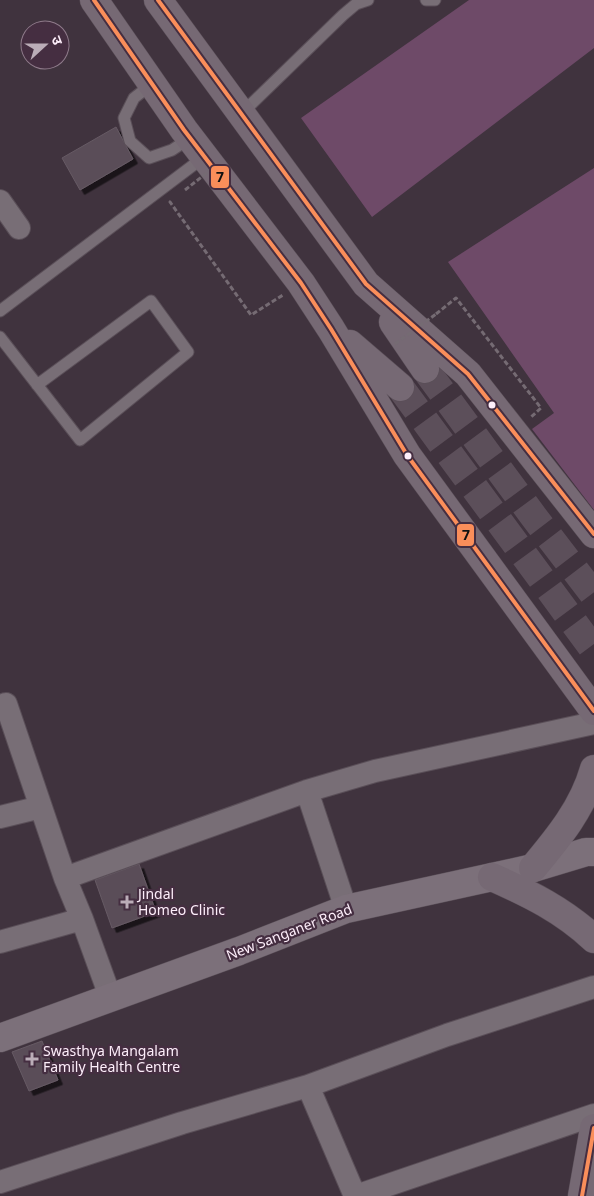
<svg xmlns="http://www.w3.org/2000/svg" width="594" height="1196" viewBox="0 0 594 1196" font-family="'Noto Sans','Noto Sans Devanagari',sans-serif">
	<defs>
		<filter id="shadow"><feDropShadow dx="4.5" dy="4.5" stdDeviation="0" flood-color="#0009"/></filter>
	</defs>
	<rect width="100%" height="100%" fill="#40333e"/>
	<!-- green -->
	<path fill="#6e4a68" d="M 469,0 L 594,0 L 594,48 L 372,217 L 301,118 Z
		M 594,168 L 594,510 L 532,429 L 554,413 L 448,262 Z"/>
	<!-- building -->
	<path fill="#5a4e58" stroke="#665a64" filter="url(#shadow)" d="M 116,127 L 133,159 L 80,190 L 62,158 Z
		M 139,864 L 156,912 L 112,928 L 95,880 Z
		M 42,1041 L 58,1080 L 29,1091 L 12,1052 Z"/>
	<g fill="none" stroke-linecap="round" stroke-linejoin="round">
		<!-- primary-tunnel -->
		<path stroke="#5c4f5a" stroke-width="28" stroke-dasharray="28 14" stroke-linecap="butt" d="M 425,369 L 534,517 L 594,595
			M 400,387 L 594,650"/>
		<!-- lane casing -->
		<g stroke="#5a4f58" stroke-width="13">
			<path id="lane" d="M 426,0 L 435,0
				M 152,84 L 134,98 L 124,118 L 130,141 L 149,158 L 172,150 L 190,138
				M 242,113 L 343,15 L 356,4 L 368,0
				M 0,311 L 204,157
				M 0,337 L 80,440 L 188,352 L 151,301 L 37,385"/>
		</g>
		<!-- street casing -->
		<g stroke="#5a4f58" stroke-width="24">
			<path id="street" d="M 0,201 L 19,228
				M 0,706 L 6,704 L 65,878 L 82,919 L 111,999
				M 307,791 L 346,909
				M 0,817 L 41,807
				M 65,878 L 307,791 L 375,771 L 594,723
				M 0,942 L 82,919
				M 308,1086 L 355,1196
				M 0,1182 L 182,1123 L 308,1086 L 447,1035 L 594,987
				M 356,1196 L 594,1115"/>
		</g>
		<!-- secondary casing -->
		<g stroke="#5a4f58" stroke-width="29">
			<path id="secondary" d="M 0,1038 L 239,951 L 346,909 L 533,868 L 586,852 L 594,852"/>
		</g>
		<!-- primary casing -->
		<g stroke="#5a4f58" stroke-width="29">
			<path id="primary" d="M 94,0 L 184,130 L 301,283 L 331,329 L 407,455 L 594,711
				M 158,0 L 366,284 L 468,374 L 594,534
				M 393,322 L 425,369
				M 350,344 L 400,387
				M 533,868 C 558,838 583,808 594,769
				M 492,877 C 530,894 563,910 594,939
				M 582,1196 L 594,1128"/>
		</g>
		<!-- path -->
		<path stroke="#756b73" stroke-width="3" stroke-dasharray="5 2.5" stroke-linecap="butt" d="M 171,201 L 170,202 L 251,315 L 283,295
			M 436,314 L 456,298 L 541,408 L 531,417"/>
		<!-- lane -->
		<use href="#lane" stroke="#786e76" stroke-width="11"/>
		<!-- street -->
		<use href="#street" stroke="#786e76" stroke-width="22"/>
		<!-- secondary -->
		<use href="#secondary" stroke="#7c707a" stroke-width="28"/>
		<!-- primary -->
		<use href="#primary" stroke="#766974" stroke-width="28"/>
		<!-- path-bridge -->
		<path stroke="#756b73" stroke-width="3" stroke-dasharray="5 2.5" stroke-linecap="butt" d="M 185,190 L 217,165
			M 395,344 L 436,314"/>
		<!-- bus-1 casing -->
		<g stroke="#452e41" stroke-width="8">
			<path id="bus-1" d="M 94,0 L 184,130 L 301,283 L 331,329 L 407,455 L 594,711
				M 158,0 L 366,284 L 468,374 L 594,534
				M 582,1196 L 594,1128"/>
		</g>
		<!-- bus-1 -->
		<use href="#bus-1" stroke="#fa8e5a" stroke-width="4"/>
	</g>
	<!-- markers -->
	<g fill="#fdeefa" stroke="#452e41" stroke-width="2">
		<circle cx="492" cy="405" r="4.5"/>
		<circle cx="408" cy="456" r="4.5"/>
	</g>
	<g fill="#bbadb8" stroke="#452e41" stroke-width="2">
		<path d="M124.5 894.5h5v5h5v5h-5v5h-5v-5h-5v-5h5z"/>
		<path d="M29.5 1051.5h5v5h5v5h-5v5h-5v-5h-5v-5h5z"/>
	</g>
	<g text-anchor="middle" stroke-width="4.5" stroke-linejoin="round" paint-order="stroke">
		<!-- poi labels -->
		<g font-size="14" fill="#fdeefa" stroke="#452e41" text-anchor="start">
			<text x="138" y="899">Jindal<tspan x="138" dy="16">Homeo Clinic</tspan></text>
			<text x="43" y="1056">Swasthya Mangalam<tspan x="43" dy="16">Family Health Centre</tspan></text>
		</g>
		<!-- street labels -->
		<g font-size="14" fill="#fdeefa" stroke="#452e41">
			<text transform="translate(289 932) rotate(-21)" y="5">New Sanganer Road</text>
		</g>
	</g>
	<g stroke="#452e41" stroke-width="2">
		<rect x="210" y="165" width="20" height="24" rx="5" fill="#fa8e5a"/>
		<rect x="456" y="523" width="19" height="24" rx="5" fill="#fa8e5a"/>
	</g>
	<g font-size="14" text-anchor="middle" font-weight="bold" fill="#111">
		<text x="220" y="182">7</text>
		<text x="466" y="540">7</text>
	</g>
	<!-- north arrow -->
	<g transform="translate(45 45) rotate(69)"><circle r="24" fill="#452e41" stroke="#8f7b8b"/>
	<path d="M0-4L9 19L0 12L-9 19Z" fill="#bbadb8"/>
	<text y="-8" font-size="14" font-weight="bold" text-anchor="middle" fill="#fdeefa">उ</text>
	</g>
</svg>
